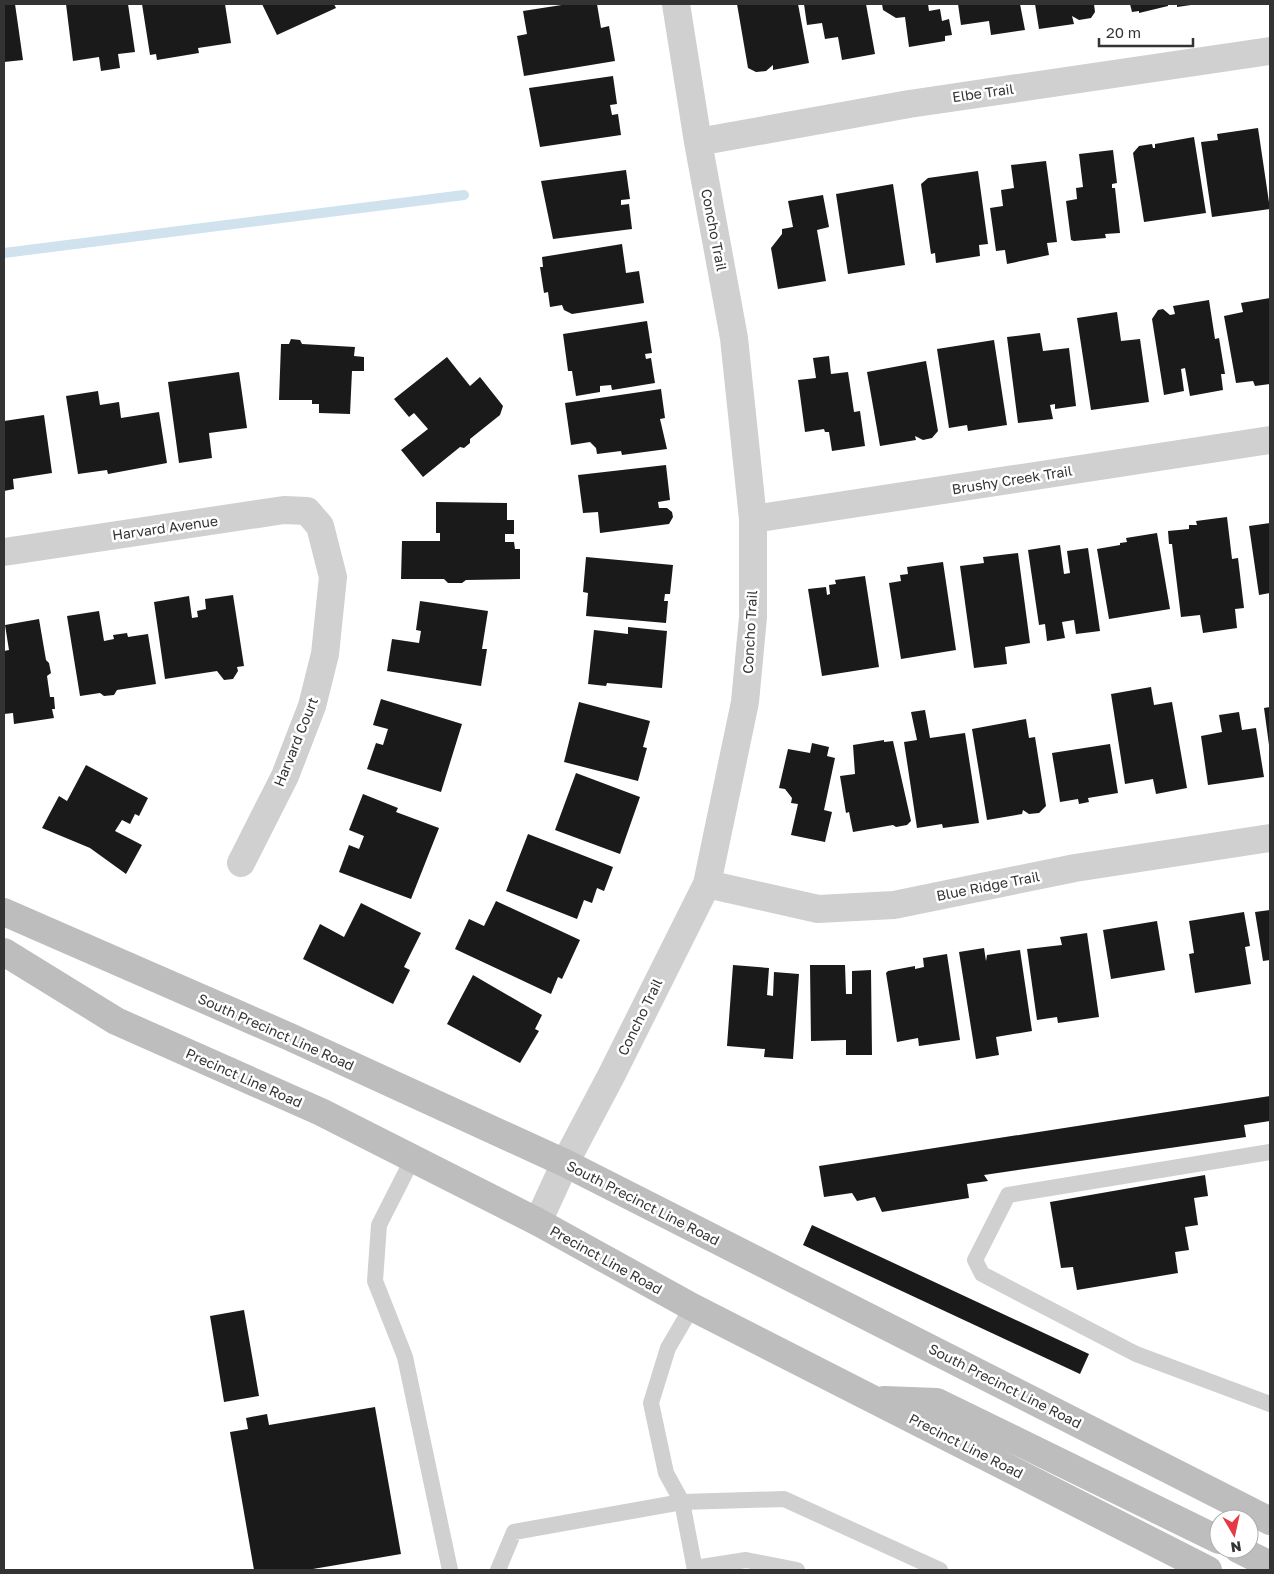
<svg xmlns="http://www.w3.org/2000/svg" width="1274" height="1574" viewBox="0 0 1274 1574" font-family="'Golos Text',sans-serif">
	<rect width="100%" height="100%" fill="#fff"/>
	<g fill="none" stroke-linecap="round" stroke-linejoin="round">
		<!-- stream -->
		<path stroke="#cfe2ee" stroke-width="10" d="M 4,253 L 464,195"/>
	</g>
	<!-- building -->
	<path fill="#1a1a1a" d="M 4,4 L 15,4 L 23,60 L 4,62 Z
		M 66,4 L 128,4 L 135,52 L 118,54 L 120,68 L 101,71 L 99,57 L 73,61 Z
		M 142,4 L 225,4 L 231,43 L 198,48 L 199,53 L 157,60 L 156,54 L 150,55 Z
		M 262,4 L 334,4 L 336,8 L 277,35 Z
		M 568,4 L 597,4 L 601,28 L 609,26 L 615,61 L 524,76 L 517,36 L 527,34 L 523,11 Z
		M 737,4 L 798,4 L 809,63 L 773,70 L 773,65 L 766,71 L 756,72 L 748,68 Z
		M 804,4 L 866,4 L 875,54 L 842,60 L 838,37 L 825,39 L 822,23 L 807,25 Z
		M 882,4 L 928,4 L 929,11 L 940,9 L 942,21 L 949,19 L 952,35 L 945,36 L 945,41 L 909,47 L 905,17 L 896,18 L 883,10 Z
		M 958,4 L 1020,4 L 1025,30 L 991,35 L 989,21 L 961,25 Z
		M 1035,4 L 1094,4 L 1095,12 L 1091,18 L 1079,20 L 1072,16 L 1074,24 L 1039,29 Z
		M 1130,4 L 1168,4 L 1168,6 L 1139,13 L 1139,11 L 1132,12 Z
		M 1177,4 L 1191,4 L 1191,5 L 1177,7 Z
		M 613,76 L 617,104 L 610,105 L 612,115 L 618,114 L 621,135 L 540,147 L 529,88 Z
		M 1258,128 L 1270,209 L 1212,217 L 1201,142 L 1218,140 L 1217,134 Z
		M 1194,137 L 1206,213 L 1144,222 L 1133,153 L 1139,146 L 1152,144 L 1153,148 L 1155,148 L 1155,144 Z
		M 1113,150 L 1117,183 L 1112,184 L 1112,188 L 1115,188 L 1120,233 L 1105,234 L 1106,238 L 1074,241 L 1071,240 L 1066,201 L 1077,199 L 1076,188 L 1083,187 L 1079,154 Z
		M 1046,161 L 1057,242 L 1047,243 L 1049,255 L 1007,264 L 1005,250 L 996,251 L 990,208 L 1003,206 L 1001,190 L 1014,188 L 1011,165 Z
		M 626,170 L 630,199 L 621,200 L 621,205 L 629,204 L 632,229 L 553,239 L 541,181 Z
		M 978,171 L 988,244 L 979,245 L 980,256 L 936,263 L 935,253 L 931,254 L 921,184 L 928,178 Z
		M 893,184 L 905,265 L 848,274 L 836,194 Z
		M 823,195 L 829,227 L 817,230 L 826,281 L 778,289 L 771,248 L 782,234 L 782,229 L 793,227 L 788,201 Z
		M 622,244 L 626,273 L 639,271 L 644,303 L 572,314 L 564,310 L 562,305 L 550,307 L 548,292 L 544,293 L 540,267 L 543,267 L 542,257 Z
		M 1270,298 L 1270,384 L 1255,386 L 1253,381 L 1236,383 L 1224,316 L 1243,312 L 1241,303 Z
		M 1209,300 L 1215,339 L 1219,338 L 1225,374 L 1221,374 L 1223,390 L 1190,396 L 1185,368 L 1181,369 L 1184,391 L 1164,395 L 1152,319 L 1158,310 L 1163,309 L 1170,315 L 1175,314 L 1173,306 Z
		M 1117,312 L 1121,341 L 1140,339 L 1149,402 L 1091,410 L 1077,318 Z
		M 647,321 L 652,353 L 645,354 L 646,359 L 651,358 L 655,383 L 612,390 L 611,385 L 600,386 L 600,392 L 576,396 L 572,371 L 568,371 L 563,334 Z
		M 1040,333 L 1043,351 L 1069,348 L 1076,406 L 1055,409 L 1055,404 L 1050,405 L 1053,419 L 1018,423 L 1007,337 Z
		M 291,339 L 300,340 L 302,344 L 355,347 L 354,356 L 364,357 L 364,371 L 352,371 L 350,414 L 319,413 L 319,404 L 312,404 L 312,400 L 279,400 L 281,344 L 289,344 Z
		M 994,340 L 1007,425 L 968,431 L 967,425 L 949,428 L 937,349 Z
		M 829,356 L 831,374 L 848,372 L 854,412 L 860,411 L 865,446 L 832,451 L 829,432 L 825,432 L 824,429 L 805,432 L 798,380 L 816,378 L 813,358 Z
		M 447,357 L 470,386 L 480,377 L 503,406 L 500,415 L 470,439 L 470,443 L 464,448 L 460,447 L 423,477 L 401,450 L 428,429 L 414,413 L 409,417 L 394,399 Z
		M 926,361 L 938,431 L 932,438 L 923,440 L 915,436 L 916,440 L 880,446 L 867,372 Z
		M 239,372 L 247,428 L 209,433 L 212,458 L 179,463 L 168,382 Z
		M 661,389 L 665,418 L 660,419 L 667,449 L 622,455 L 621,451 L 597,454 L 596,448 L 590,442 L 571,445 L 565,403 Z
		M 98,391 L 100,405 L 119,402 L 121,418 L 159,412 L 167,463 L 108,474 L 107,470 L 78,474 L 66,396 Z
		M 44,415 L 52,473 L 13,479 L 14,489 L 4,491 L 4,421 Z
		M 666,465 L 670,500 L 658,502 L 659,508 L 667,508 L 672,512 L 673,517 L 669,524 L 600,533 L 598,512 L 583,513 L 578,475 Z
		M 436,502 L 507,503 L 507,520 L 514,520 L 514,534 L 505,534 L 505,542 L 514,542 L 515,549 L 520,549 L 520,579 L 466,580 L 462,583 L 448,583 L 444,579 L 401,579 L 402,541 L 440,541 L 440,533 L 436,533 Z
		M 1227,517 L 1232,559 L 1238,558 L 1244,608 L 1235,609 L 1237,628 L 1203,633 L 1200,615 L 1181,617 L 1172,544 L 1169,544 L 1168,531 L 1189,529 L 1189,525 L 1197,525 L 1196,521 Z
		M 1270,523 L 1270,593 L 1259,595 L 1249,526 Z
		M 1157,533 L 1170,609 L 1109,619 L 1097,549 L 1120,545 L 1120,543 L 1127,542 L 1126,538 Z
		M 1060,545 L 1064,574 L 1070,573 L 1067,551 L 1088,548 L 1100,631 L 1076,634 L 1074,620 L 1062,622 L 1065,638 L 1047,641 L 1045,624 L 1039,625 L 1028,550 Z
		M 1018,553 L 1030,643 L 1005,647 L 1007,664 L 974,668 L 960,566 L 984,563 L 983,557 Z
		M 586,557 L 673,565 L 670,594 L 665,594 L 664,601 L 668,601 L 666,623 L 586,616 L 588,593 L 583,592 Z
		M 943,562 L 956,650 L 901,659 L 889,583 L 901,581 L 900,575 L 908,574 L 907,567 Z
		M 865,576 L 879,667 L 822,676 L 808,589 L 826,587 L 827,595 L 830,594 L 829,585 L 836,584 L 835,580 Z
		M 233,595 L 244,666 L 237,667 L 238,671 L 233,679 L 224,680 L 217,671 L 165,679 L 154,602 L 189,596 L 192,618 L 198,617 L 197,611 L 206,609 L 205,599 Z
		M 420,601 L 488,611 L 482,649 L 487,649 L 481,686 L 387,671 L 392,639 L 419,643 L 421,631 L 416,630 Z
		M 99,611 L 104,641 L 114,639 L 113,635 L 127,633 L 128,637 L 148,634 L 156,684 L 117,690 L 114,695 L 104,696 L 100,693 L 80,696 L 67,616 Z
		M 39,619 L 46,660 L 49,663 L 51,673 L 47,676 L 50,697 L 54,697 L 55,709 L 52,709 L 54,718 L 14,724 L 13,713 L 4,714 L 4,651 L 9,650 L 5,625 Z
		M 628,627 L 667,631 L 662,688 L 607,683 L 606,686 L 588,684 L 594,630 L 628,634 Z
		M 1151,687 L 1154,705 L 1172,702 L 1187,788 L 1156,794 L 1153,779 L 1125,784 L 1111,694 Z
		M 381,699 L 462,724 L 441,792 L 367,769 L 376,743 L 383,745 L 388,729 L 373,725 Z
		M 579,702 L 650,721 L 643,747 L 647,748 L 638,781 L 564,762 Z
		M 1270,707 L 1270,745 L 1269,745 L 1264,708 Z
		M 925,710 L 930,738 L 965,733 L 979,823 L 943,828 L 942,824 L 917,828 L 904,742 L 917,740 L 911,712 Z
		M 1239,712 L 1242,730 L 1256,728 L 1264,777 L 1208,785 L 1201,736 L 1222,732 L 1219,715 Z
		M 1026,719 L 1029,738 L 1035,737 L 1046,806 L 1039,813 L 1029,814 L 1023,810 L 1022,814 L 987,820 L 972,729 Z
		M 884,740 L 884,742 L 893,741 L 911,821 L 907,825 L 896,827 L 893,825 L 853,832 L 849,812 L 846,813 L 840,776 L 855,774 L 853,745 Z
		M 812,743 L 829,747 L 827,756 L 835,758 L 824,810 L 832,812 L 825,842 L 791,835 L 798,804 L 791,803 L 792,798 L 785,789 L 779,788 L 788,749 L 810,753 Z
		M 1110,744 L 1118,793 L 1088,798 L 1089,802 L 1079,804 L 1078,799 L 1060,802 L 1052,753 Z
		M 86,765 L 148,798 L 139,816 L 135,814 L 130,824 L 122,820 L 115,831 L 142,845 L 126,874 L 90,848 L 42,828 L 59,796 L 67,801 Z
		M 576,773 L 640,797 L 620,854 L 555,830 Z
		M 363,794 L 398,808 L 396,812 L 439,828 L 411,899 L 339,872 L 349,845 L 359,849 L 364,836 L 349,830 Z
		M 528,834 L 613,867 L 604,891 L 597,888 L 592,903 L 584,900 L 577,919 L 506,891 Z
		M 496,901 L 580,940 L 562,979 L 558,977 L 551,994 L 455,949 L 469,919 L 484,926 Z
		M 361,903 L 421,933 L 404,967 L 410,970 L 393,1004 L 303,959 L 320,924 L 344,937 Z
		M 1270,910 L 1270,960 L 1263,961 L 1255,912 Z
		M 1244,912 L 1250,946 L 1245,947 L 1251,984 L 1195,993 L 1189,954 L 1194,953 L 1189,921 Z
		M 1157,921 L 1165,970 L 1111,979 L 1103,930 Z
		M 1087,933 L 1099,1017 L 1058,1023 L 1057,1017 L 1037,1020 L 1027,949 L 1062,945 L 1060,937 Z
		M 984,948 L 986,961 L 987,955 L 1020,950 L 1032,1031 L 996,1037 L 999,1055 L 976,1059 L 959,952 Z
		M 947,954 L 960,1040 L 919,1046 L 918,1038 L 897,1042 L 886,973 L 888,971 L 915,966 L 915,969 L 924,967 L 923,958 Z
		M 733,965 L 769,968 L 767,995 L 773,996 L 774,972 L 799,974 L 793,1059 L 764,1057 L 765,1049 L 727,1046 Z
		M 810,965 L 845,965 L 846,994 L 852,994 L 852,971 L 871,970 L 872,1055 L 846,1055 L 846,1040 L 811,1041 Z
		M 473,975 L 542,1015 L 535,1029 L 539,1031 L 520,1063 L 447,1024 Z
		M 1270,1096 L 1270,1121 L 1244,1125 L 1246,1137 L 984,1175 L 988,1181 L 967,1184 L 969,1198 L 882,1212 L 875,1197 L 857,1201 L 852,1193 L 824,1197 L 819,1166 Z
		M 1205,1175 L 1208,1196 L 1194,1198 L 1198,1225 L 1185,1227 L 1189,1250 L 1175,1252 L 1178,1273 L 1077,1290 L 1073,1267 L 1061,1268 L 1050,1202 Z
		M 812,1225 L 1089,1354 L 1080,1374 L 803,1245 Z
		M 244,1310 L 259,1396 L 224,1402 L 210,1316 Z
		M 375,1407 L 401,1554 L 307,1570 L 254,1570 L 230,1432 L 248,1429 L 246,1418 L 267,1414 L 269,1425 Z"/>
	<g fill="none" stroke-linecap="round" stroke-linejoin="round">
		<!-- lane -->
		<path stroke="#d0d0d0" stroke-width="16" d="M 1270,1152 L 1008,1195 L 975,1260 L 982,1274 L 1136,1354 L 1270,1404
			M 413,1158 L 379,1225 L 375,1281 L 405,1357 L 450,1570
			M 692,1307 L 668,1348 L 651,1403 L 666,1473 L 682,1502 L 784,1499 L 940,1570
			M 695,1568 L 746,1560 L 797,1570
			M 498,1570 L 514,1532 L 682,1502 L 695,1570"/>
		<!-- street -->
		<path stroke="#d0d0d0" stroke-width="28" d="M 698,142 L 909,104 L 1270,51
			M 753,519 L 1270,440
			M 4,552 L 284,510 L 307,511 L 320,526 L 333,577 L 325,654 L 312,706 L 285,776 L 241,863
			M 707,884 L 818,909 L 894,905 L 1075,868 L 1270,838
			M 538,1222 L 565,1163 L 612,1074 L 707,884 L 745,702 L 753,617 L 753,519 L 734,338 L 698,142 L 676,4"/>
		<!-- secondary -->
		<path stroke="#bdbdbd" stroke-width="28" d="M 4,912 L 290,1037 L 565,1163 L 1270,1521
			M 4,952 L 116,1021 L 321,1112 L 538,1222 L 692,1307 L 1208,1570
			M 884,1400 L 937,1402 L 1219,1540
			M 1238,1549 L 1270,1565"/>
	</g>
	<g text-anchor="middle" stroke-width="5" stroke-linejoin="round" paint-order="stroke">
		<!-- street labels -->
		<g font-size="14" fill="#333" stroke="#fff">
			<text transform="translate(983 93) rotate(-8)" y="5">Elbe Trail</text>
			<text transform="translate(714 230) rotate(79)" y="5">Concho Trail</text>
			<text transform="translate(1012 480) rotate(-9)" y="5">Brushy Creek Trail</text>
			<text transform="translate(165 528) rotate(-8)" y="5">Harvard Avenue</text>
			<text transform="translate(750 632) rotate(-87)" y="5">Concho Trail</text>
			<text transform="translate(296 742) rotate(-68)" y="5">Harvard Court</text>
			<text transform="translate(988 886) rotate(-11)" y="5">Blue Ridge Trail</text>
			<text transform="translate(640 1017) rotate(-64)" y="5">Concho Trail</text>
			<text transform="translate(276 1032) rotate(24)" y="5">South Precinct Line Road</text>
			<text transform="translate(244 1078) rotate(24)" y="5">Precinct Line Road</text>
			<text transform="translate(643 1203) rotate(27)" y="5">South Precinct Line Road</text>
			<text transform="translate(606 1260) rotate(29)" y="5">Precinct Line Road</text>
			<text transform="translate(1005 1386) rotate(27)" y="5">South Precinct Line Road</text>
			<text transform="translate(966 1446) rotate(27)" y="5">Precinct Line Road</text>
		</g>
	</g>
	<!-- border -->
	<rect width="1274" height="1574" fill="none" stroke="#333333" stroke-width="10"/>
	<!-- north arrow -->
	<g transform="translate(1234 1534) rotate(171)"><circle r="24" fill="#ffffff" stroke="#adadad"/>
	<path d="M0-4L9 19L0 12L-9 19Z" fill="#e63946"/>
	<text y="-8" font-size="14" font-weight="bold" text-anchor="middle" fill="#333333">N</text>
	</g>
	<!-- scale -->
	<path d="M1099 38v8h94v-8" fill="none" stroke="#333333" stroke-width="2.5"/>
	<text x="1106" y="38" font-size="15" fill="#333333" stroke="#ffffff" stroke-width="4" paint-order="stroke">20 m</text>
</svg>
